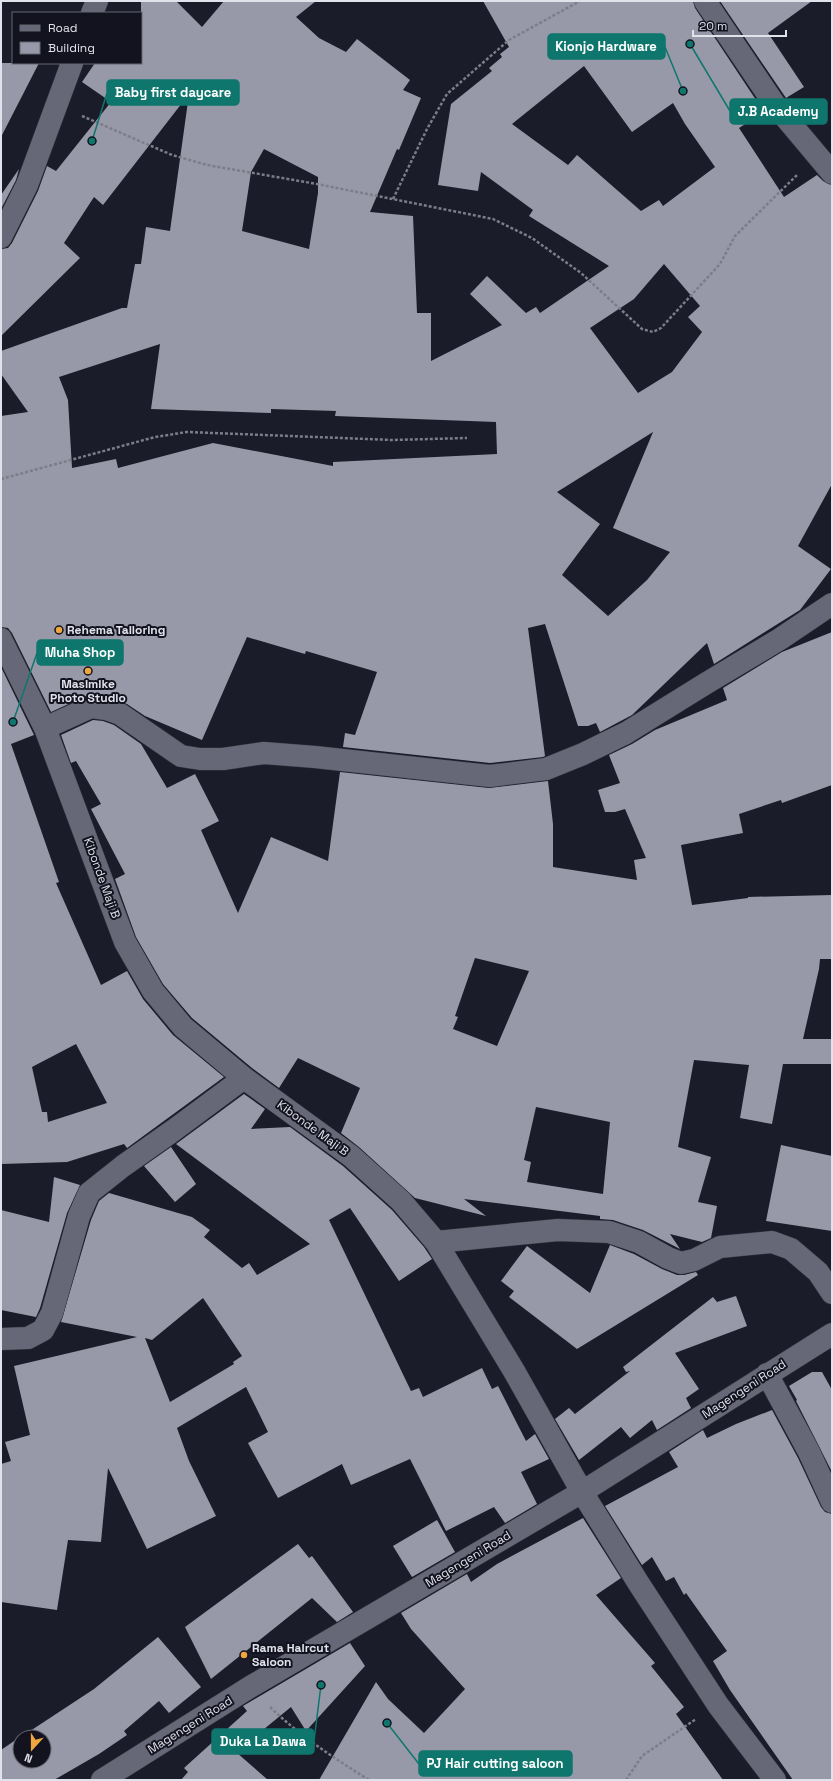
<svg xmlns="http://www.w3.org/2000/svg" width="833" height="1781" viewBox="0 0 833 1781" font-family="'Space Grotesk',sans-serif">
	<rect width="100%" height="100%" fill="#1b1c29"/>
	<!-- building -->
	<path fill="#9799a9" fill-rule="evenodd" d="M 141,1 L 176,1 L 202,27 L 224,1 L 316,1 L 296,17 L 319,38 L 346,52 L 357,39 L 410,80 L 403,90 L 421,98 L 399,150 L 397,149 L 370,212 L 413,216 L 417,313 L 431,313 L 431,361 L 502,325 L 470,294 L 487,276 L 526,313 L 536,307 L 540,313 L 609,266 L 529,216 L 533,210 L 481,172 L 478,191 L 438,185 L 451,104 L 492,71 L 489,68 L 502,57 L 500,54 L 509,47 L 483,1 L 693,1 L 695,8 L 764,112 L 739,128 L 784,197 L 817,175 L 823,181 L 832,185 L 832,484 L 798,546 L 831,569 L 800,610 L 714,664 L 707,643 L 632,715 L 600,732 L 596,723 L 588,726 L 578,726 L 545,624 L 528,628 L 545,756 L 543,757 L 490,763 L 343,747 L 345,733 L 355,735 L 377,672 L 306,651 L 305,654 L 247,637 L 202,740 L 145,716 L 127,704 L 108,697 L 86,696 L 51,712 L 12,633 L 8,628 L 1,627 L 1,416 L 28,412 L 1,374 L 1,351 L 122,308 L 127,308 L 135,264 L 141,264 L 146,227 L 170,231 L 189,94 L 103,205 L 94,197 L 64,243 L 80,258 L 1,336 L 1,249 L 8,248 L 12,243 L 38,191 L 47,166 L 56,171 L 111,102 L 82,82 L 95,63 L 141,63 ZM 584,66 L 632,132 L 673,103 L 685,124 L 715,167 L 663,206 L 659,200 L 641,211 L 577,155 L 568,165 L 512,124 ZM 264,149 L 318,177 L 318,193 L 309,249 L 242,231 L 251,172 ZM 664,264 L 700,306 L 688,317 L 702,332 L 672,372 L 638,393 L 590,328 L 634,299 ZM 160,344 L 151,409 L 271,413 L 271,409 L 336,411 L 335,416 L 496,422 L 497,454 L 333,462 L 333,466 L 213,443 L 118,468 L 116,459 L 72,468 L 68,400 L 59,377 ZM 653,432 L 613,528 L 670,552 L 647,580 L 608,616 L 562,575 L 600,524 L 557,492 Z
		M 720,1 L 812,1 L 768,33 L 804,87 L 786,98 Z
		M 1,63 L 39,63 L 1,137 Z
		M 19,169 L 16,180 L 1,209 L 1,195 Z
		M 832,632 L 832,785 L 782,803 L 781,800 L 739,814 L 743,833 L 681,845 L 692,905 L 748,898 L 748,897 L 832,895 L 832,959 L 820,959 L 819,969 L 803,1039 L 832,1039 L 832,1064 L 783,1064 L 772,1124 L 740,1118 L 749,1065 L 694,1060 L 678,1147 L 711,1157 L 698,1202 L 717,1206 L 711,1238 L 702,1242 L 670,1234 L 680,1249 L 643,1230 L 613,1220 L 600,1219 L 600,1216 L 464,1199 L 486,1216 L 415,1198 L 359,1147 L 341,1133 L 360,1088 L 298,1058 L 279,1088 L 252,1068 L 192,1018 L 163,984 L 136,937 L 115,879 L 125,874 L 91,809 L 101,804 L 76,761 L 71,763 L 61,735 L 93,720 L 103,721 L 114,725 L 141,744 L 167,788 L 195,774 L 219,821 L 201,830 L 238,913 L 271,837 L 328,861 L 340,772 L 489,788 L 548,781 L 553,824 L 553,867 L 637,880 L 634,860 L 646,858 L 625,809 L 615,812 L 605,812 L 598,790 L 620,783 L 609,755 L 632,744 L 655,730 L 727,700 L 723,688 L 782,652 ZM 475,958 L 529,971 L 497,1046 L 453,1029 L 458,1017 L 455,1016 ZM 536,1107 L 610,1122 L 603,1194 L 527,1182 L 531,1162 L 524,1160 Z
		M 1,667 L 34,735 L 11,744 L 59,882 L 56,883 L 101,985 L 127,971 L 143,999 L 173,1035 L 224,1077 L 127,1148 L 124,1144 L 67,1162 L 1,1164 ZM 76,1044 L 107,1103 L 48,1122 L 47,1112 L 42,1112 L 32,1067 Z
		M 244,1094 L 265,1109 L 251,1129 L 290,1127 L 343,1166 L 392,1210 L 424,1247 L 432,1259 L 399,1281 L 350,1208 L 329,1220 L 411,1391 L 419,1388 L 423,1397 L 482,1368 L 492,1389 L 498,1386 L 526,1441 L 535,1434 L 549,1459 L 521,1472 L 537,1504 L 505,1523 L 494,1507 L 446,1531 L 410,1459 L 351,1485 L 342,1464 L 278,1498 L 248,1443 L 268,1432 L 246,1387 L 177,1428 L 189,1461 L 216,1516 L 147,1549 L 108,1468 L 101,1542 L 68,1540 L 57,1610 L 1,1602 L 1,1464 L 11,1461 L 5,1442 L 30,1435 L 14,1366 L 137,1337 L 61,1322 L 91,1220 L 99,1201 L 109,1193 L 192,1217 L 210,1230 L 204,1237 L 242,1268 L 249,1263 L 257,1275 L 310,1244 L 176,1144 ZM 203,1298 L 242,1356 L 233,1362 L 234,1364 L 170,1402 L 145,1338 L 152,1340 Z
		M 781,1145 L 832,1156 L 832,1231 L 766,1221 Z
		M 171,1147 L 196,1184 L 175,1202 L 144,1166 Z
		M 54,1177 L 80,1185 L 67,1213 L 40,1308 L 36,1317 L 1,1310 L 1,1210 L 49,1222 Z
		M 610,1245 L 634,1254 L 662,1269 L 677,1275 L 684,1275 L 696,1272 L 698,1275 L 577,1349 L 509,1297 L 514,1291 L 501,1281 L 527,1246 L 590,1293 Z
		M 736,1296 L 747,1326 L 675,1353 L 699,1389 L 686,1398 L 691,1408 L 657,1430 L 652,1420 L 630,1438 L 621,1427 L 579,1460 L 555,1419 L 569,1408 L 575,1414 L 630,1371 L 626,1372 L 623,1367 L 713,1297 L 717,1302 Z
		M 812,1372 L 822,1372 L 832,1390 L 832,1472 L 796,1401 L 797,1400 L 789,1386 Z
		M 772,1410 L 798,1458 L 821,1507 L 825,1512 L 832,1514 L 832,1780 L 793,1780 L 730,1690 L 713,1661 L 727,1651 L 686,1593 L 684,1595 L 674,1577 L 666,1581 L 652,1557 L 642,1565 L 605,1506 L 678,1467 L 669,1452 L 703,1430 L 707,1438 L 736,1424 Z
		M 583,1518 L 621,1578 L 596,1595 L 655,1663 L 651,1666 L 684,1707 L 676,1714 L 723,1780 L 319,1780 L 376,1682 L 388,1699 L 424,1733 L 465,1689 L 411,1629 L 401,1613 L 467,1574 L 471,1582 L 497,1564 Z
		M 437,1520 L 455,1552 L 412,1577 L 393,1546 Z
		M 298,1544 L 309,1558 L 312,1556 L 353,1612 L 337,1622 L 312,1598 L 211,1679 L 185,1627 Z
		M 158,1637 L 201,1687 L 169,1713 L 159,1701 L 124,1731 L 127,1735 L 99,1754 L 54,1780 L 1,1780 L 1,1750 L 20,1737 L 20,1761 L 44,1761 L 44,1737 L 21,1737 L 94,1689 Z
		M 350,1643 L 365,1666 L 306,1731 L 291,1707 L 236,1752 L 268,1780 L 181,1780 L 188,1772 L 184,1768 L 247,1711 L 243,1706 Z"/>
	<g fill="none" stroke-linecap="round" stroke-linejoin="round">
		<!-- minor casing -->
		<g stroke="#363741" stroke-width="23">
			<path id="minor" d="M 705,1 L 775,105 L 832,173
				M 92,13 L 97,1
				M 1,237 L 27,185 L 72,63
				M 1,639 L 45,728 L 125,942 L 153,991 L 183,1027 L 244,1078 L 351,1156 L 401,1201 L 436,1242 L 514,1371 L 582,1492 L 639,1584 L 718,1705 L 775,1780
				M 45,728 L 91,707 L 106,709 L 120,714 L 181,756 L 200,759 L 223,759 L 264,753 L 315,757 L 490,776 L 546,769 L 583,754 L 626,733 L 705,684 L 780,639 L 832,604
				M 436,1242 L 558,1230 L 609,1232 L 639,1242 L 668,1258 L 681,1263 L 694,1260 L 720,1247 L 772,1242 L 791,1249 L 818,1272 L 832,1293
				M 1,1339 L 28,1338 L 43,1330 L 52,1313 L 79,1216 L 89,1193 L 123,1166 L 174,1130 L 244,1078
				M 767,1374 L 809,1452 L 832,1502
				M 102,1780 L 250,1687 L 582,1492 L 832,1334"/>
		</g>
		<!-- path -->
		<path stroke="#7c7d88" stroke-width="2.5" stroke-dasharray="3 2" stroke-linecap="butt" d="M 82,116 L 172,155 L 207,165 L 317,184 L 493,219 L 532,238 L 581,273 L 642,329 L 653,332 L 661,328 L 720,264 L 735,236 L 798,174
			M 393,199 L 427,129 L 447,94 L 509,40 L 580,1
			M 1,479 L 155,437 L 187,432 L 393,440 L 467,438
			M 270,1707 C 300,1736 334,1758 369,1780
			M 626,1780 L 642,1756 L 696,1719"/>
		<!-- minor -->
		<use href="#minor" stroke="#676877" stroke-width="22"/>
	</g>
	<!-- markers -->
	<g fill="#f0a63f" stroke="#12131f" stroke-width="1.5">
		<circle cx="59" cy="630" r="4"/>
		<circle cx="88" cy="671" r="4"/>
		<circle cx="244" cy="1655" r="4"/>
	</g>
	<g text-anchor="middle" stroke-width="4" stroke-linejoin="round" paint-order="stroke">
		<!-- poi labels -->
		<g font-size="12" font-weight="bold" fill="#e1e2eb" stroke="#12131f" text-anchor="start">
			<text x="67" y="634">Rehema Tailoring</text>
			<text x="88" y="688" text-anchor="middle">Masimike<tspan x="88" dy="14">Photo Studio</tspan></text>
			<text x="252" y="1652">Rama Haircut<tspan x="252" dy="14">Saloon</tspan></text>
		</g>
		<!-- street labels -->
		<g font-size="12" fill="#e1e2eb" stroke="#12131f">
			<text transform="translate(102 878) rotate(70)" y="4">Kibonde Maji B</text>
			<text transform="translate(313 1128) rotate(36)" y="4">Kibonde Maji B</text>
			<text transform="translate(744 1389) rotate(-33)" y="4">Magengeni Road</text>
			<text transform="translate(468 1559) rotate(-31)" y="4">Magengeni Road</text>
			<text transform="translate(190 1725) rotate(-32)" y="4">Magengeni Road</text>
		</g>
	</g>
	<!-- callouts -->
	<path fill="none" stroke="#0f766e" stroke-width="1.5" d="M683 91L665 47M92 141L107 93M690 44L730 111M13 722L37 653M321 1685L314 1741M387 1723L419 1764"/>
	<g fill="#0f766e" stroke="#12131f" stroke-width="1.5">
		<circle cx="683" cy="91" r="4"/>
		<circle cx="92" cy="141" r="4"/>
		<circle cx="690" cy="44" r="4"/>
		<circle cx="13" cy="722" r="4"/>
		<circle cx="321" cy="1685" r="4"/>
		<circle cx="387" cy="1723" r="4"/>
	</g>
	<g fill="#0f766e" stroke="#0f766e" stroke-width="1.5">
		<rect x="548" y="34" width="117" height="25" rx="4"/>
		<rect x="107" y="80" width="132" height="25" rx="4"/>
		<rect x="730" y="99" width="97" height="25" rx="4"/>
		<rect x="37" y="640" width="86" height="25" rx="4"/>
		<rect x="212" y="1729" width="102" height="25" rx="4"/>
		<rect x="419" y="1751" width="153" height="25" rx="4"/>
	</g>
	<g font-size="13" text-anchor="middle" font-weight="bold" fill="#fff">
		<text x="606" y="51">Kionjo Hardware</text>
		<text x="173" y="97">Baby first daycare</text>
		<text x="778" y="116">J.B Academy</text>
		<text x="80" y="657">Muha Shop</text>
		<text x="263" y="1746">Duka La Dawa</text>
		<text x="495" y="1768">PJ Hair cutting saloon</text>
	</g>
	<!-- border -->
	<rect width="833" height="1781" fill="none" stroke="#e1e2eb" stroke-width="4"/>
	<!-- legend -->
	<rect x="12" y="12" width="130" height="52" fill="#12131f" stroke="#656671"/>
	<rect x="20" y="25" width="20" height="6" fill="#676877" stroke="#656671"/>
	<text x="48" y="32" font-size="12" fill="#e1e2eb">Road</text>
	<rect x="20" y="42" width="20" height="12" fill="#9799a9" stroke="#656671"/>
	<text x="48" y="52" font-size="12" fill="#e1e2eb">Building</text>
	<!-- north arrow -->
	<g transform="translate(32 1749) rotate(201)"><circle r="19" fill="#12131f" stroke="#656671"/>
	<path d="M0-3L7 15L0 10L-7 15Z" fill="#f0a63f"/>
	<text y="-6" font-size="11" font-weight="bold" text-anchor="middle" fill="#e1e2eb">N</text>
	</g>
	<!-- scale -->
	<path d="M693 30v6h93v-6" fill="none" stroke="#e1e2eb" stroke-width="2"/>
	<text x="699" y="30" font-size="12" fill="#e1e2eb" stroke="#12131f" stroke-width="3" paint-order="stroke">20 m</text>
</svg>
